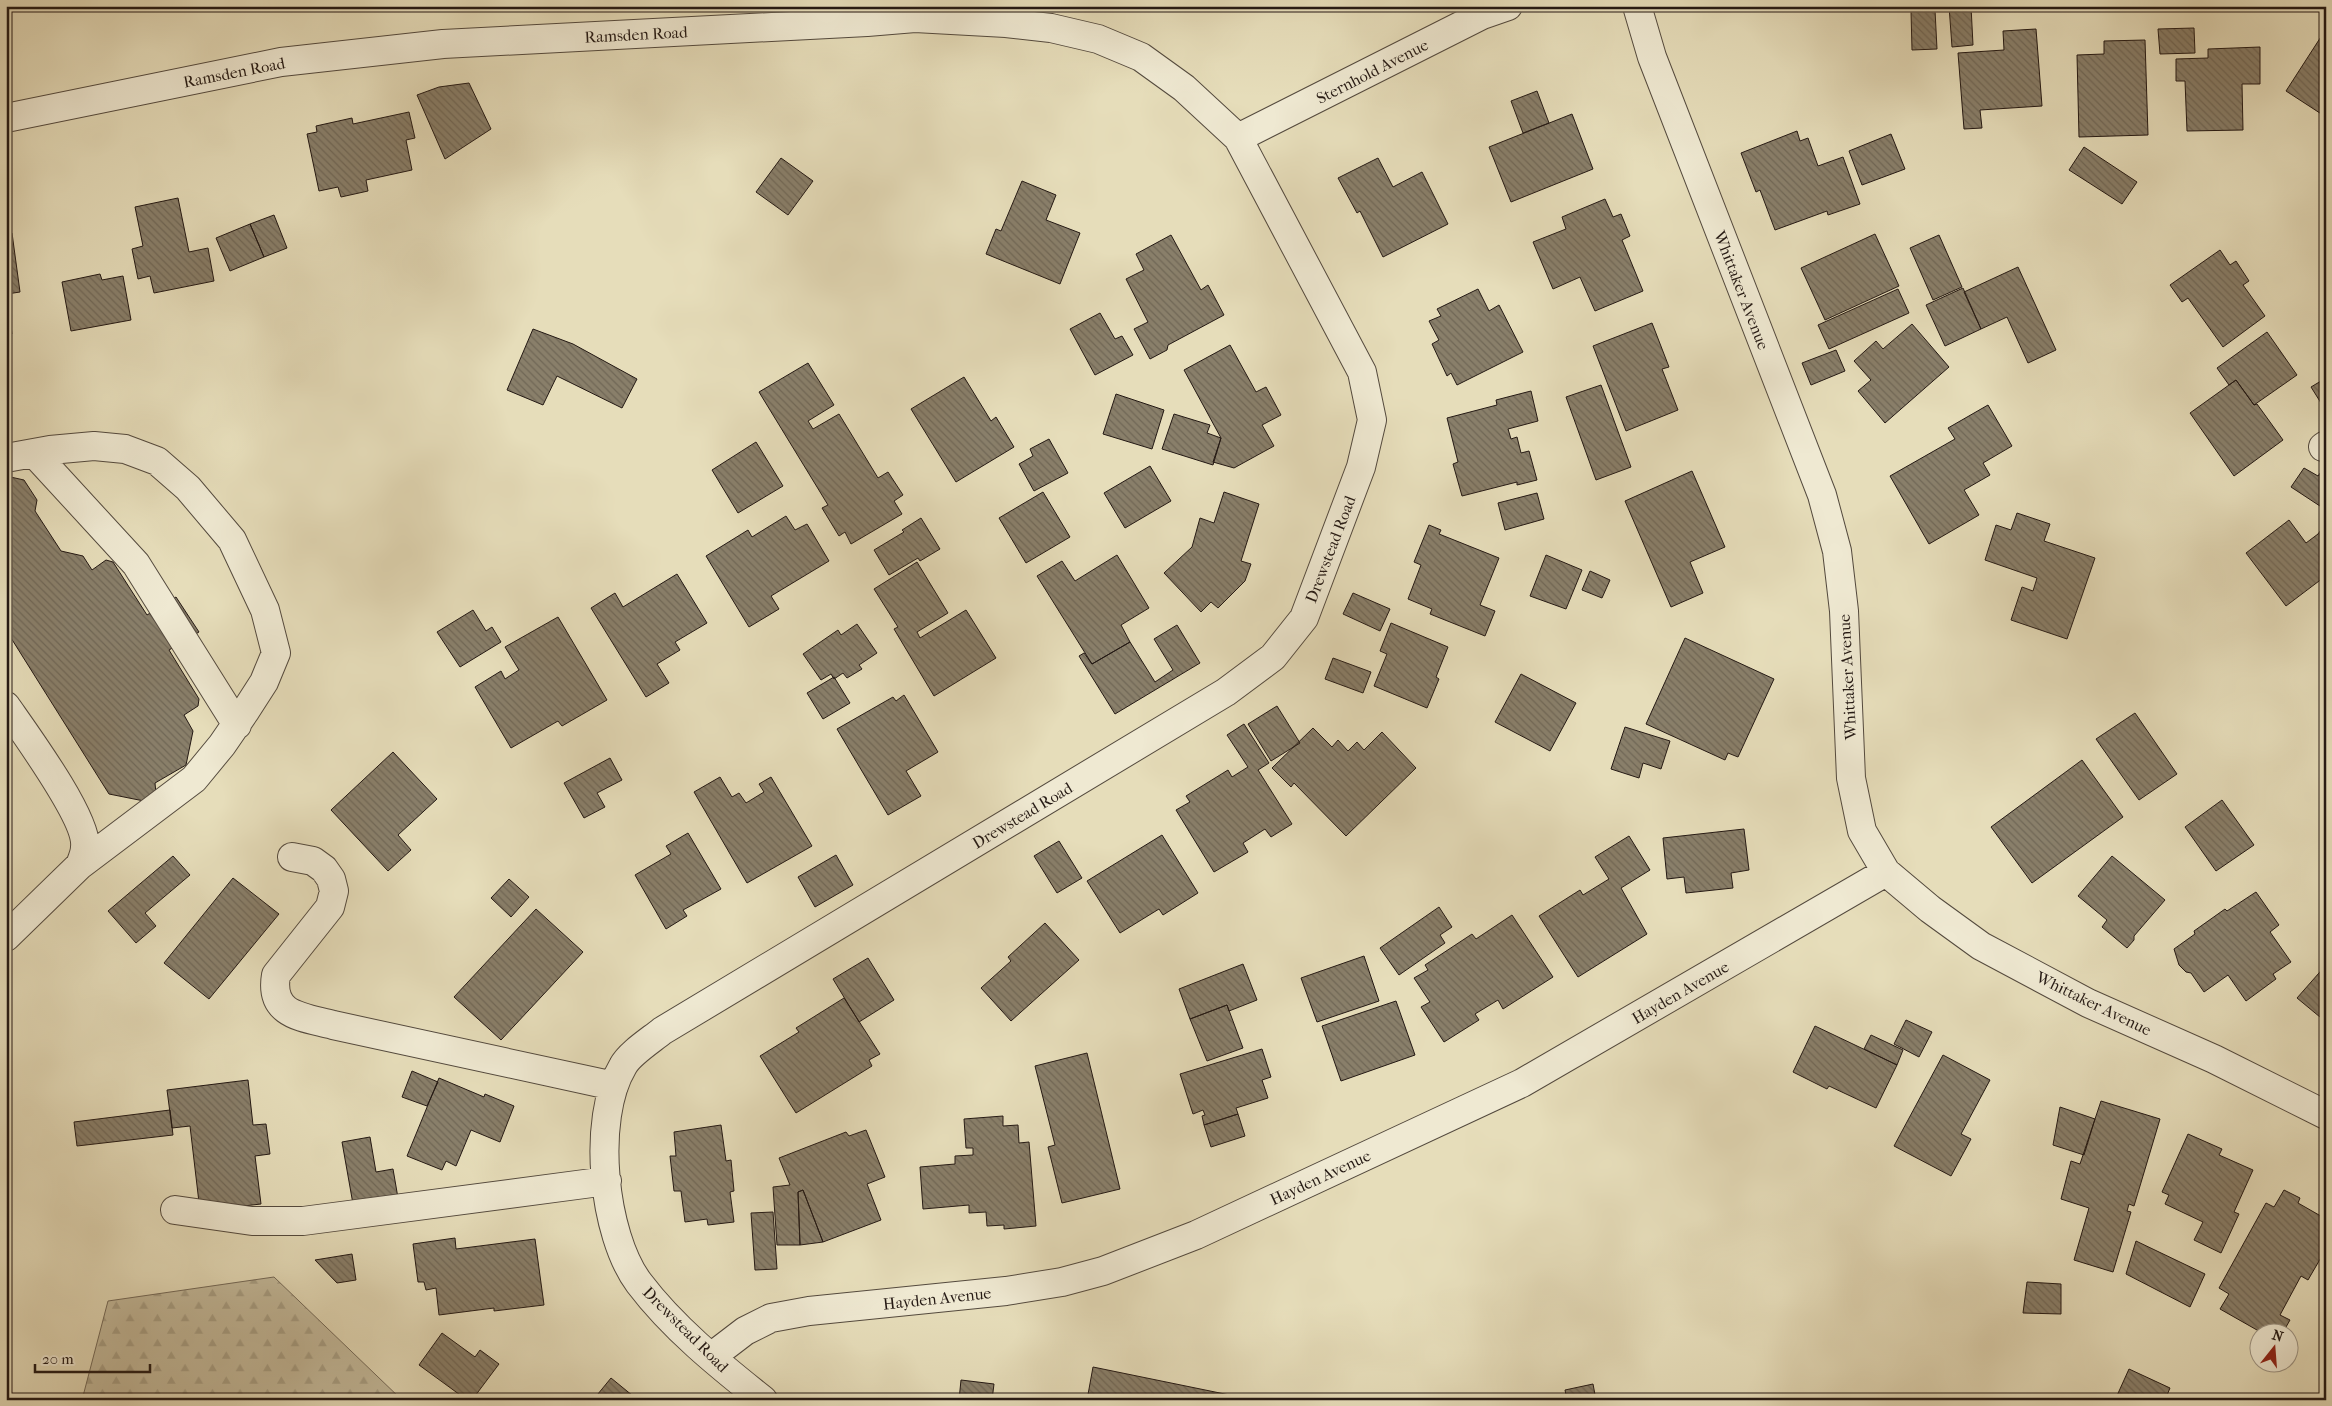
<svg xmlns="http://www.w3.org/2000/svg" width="2332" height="1406" viewBox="0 0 2332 1406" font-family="'IM FELL French Canon',serif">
	<defs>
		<pattern id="forest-firs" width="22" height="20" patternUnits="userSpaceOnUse" patternTransform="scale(1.25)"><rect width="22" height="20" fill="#c5bc9e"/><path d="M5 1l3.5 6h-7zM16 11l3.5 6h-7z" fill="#a9a187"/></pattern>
		<pattern id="building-back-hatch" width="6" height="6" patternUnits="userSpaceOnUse" patternTransform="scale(1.25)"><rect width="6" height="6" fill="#897f6a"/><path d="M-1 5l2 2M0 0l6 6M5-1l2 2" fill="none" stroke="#706756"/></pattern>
	</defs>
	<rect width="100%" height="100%" fill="#e6ddba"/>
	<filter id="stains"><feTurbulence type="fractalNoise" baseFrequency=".004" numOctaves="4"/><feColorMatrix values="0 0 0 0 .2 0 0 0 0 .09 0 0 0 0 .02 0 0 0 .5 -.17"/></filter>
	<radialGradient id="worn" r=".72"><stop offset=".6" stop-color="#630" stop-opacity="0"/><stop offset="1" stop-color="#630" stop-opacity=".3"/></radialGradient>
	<!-- forest -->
	<path fill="url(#forest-firs)" stroke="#746a59" d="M 274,1277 L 402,1400 L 82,1400 L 108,1301 Z"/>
	<!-- building -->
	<path fill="url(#building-back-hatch)" stroke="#241914" d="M 1949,6 L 1971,6 L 1973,45 L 1952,47 Z
		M 1935,10 L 1937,49 L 1912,50 L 1911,11 Z
		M 2194,28 L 2195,53 L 2160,54 L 2158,29 Z
		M 2036,29 L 2042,106 L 1980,110 L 1982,128 L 1964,129 L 1958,53 L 2004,50 L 2003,31 Z
		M 2326,29 L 2326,117 L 2286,91 Z
		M 2145,40 L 2148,135 L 2079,137 L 2077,55 L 2104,54 L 2104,41 Z
		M 2260,47 L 2260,84 L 2242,84 L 2243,130 L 2187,131 L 2185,81 L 2176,81 L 2176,59 L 2208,58 L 2208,49 Z
		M 469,83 L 491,129 L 445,159 L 417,95 L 439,87 Z
		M 1537,91 L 1549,123 L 1523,133 L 1511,101 Z
		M 409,112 L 415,138 L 406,140 L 412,170 L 366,180 L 368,191 L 341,197 L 338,187 L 319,191 L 307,134 L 317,132 L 316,126 L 352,118 L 353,124 Z
		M 1572,114 L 1593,169 L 1511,202 L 1489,147 Z
		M 1797,131 L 1800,141 L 1808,138 L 1818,166 L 1843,157 L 1860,204 L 1828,215 L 1827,211 L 1775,230 L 1760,190 L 1756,192 L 1741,153 Z
		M 1891,134 L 1905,169 L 1862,185 L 1849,151 Z
		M 2084,147 L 2137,182 L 2122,204 L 2069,170 Z
		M 781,158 L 813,181 L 788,215 L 756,192 Z
		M 1378,158 L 1393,187 L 1422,172 L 1448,224 L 1383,257 L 1360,211 L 1357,213 L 1338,178 Z
		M 1022,181 L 1056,195 L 1046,220 L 1080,233 L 1060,284 L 986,254 L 996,229 L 1001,231 Z
		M 178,198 L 189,252 L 208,248 L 214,281 L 154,293 L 150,276 L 138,279 L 132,249 L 143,246 L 135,207 Z
		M 1605,199 L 1613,217 L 1621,214 L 1630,236 L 1622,240 L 1643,291 L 1595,311 L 1580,277 L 1553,289 L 1533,242 L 1566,229 L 1562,217 Z
		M 274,215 L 287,248 L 264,257 L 250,224 Z
		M 250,224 L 264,257 L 230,271 L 216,238 Z
		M 12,233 L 20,292 L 7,294 L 12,334 L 6,334 L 6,234 Z
		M 1875,234 L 1899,286 L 1825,320 L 1801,268 Z
		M 1171,235 L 1201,290 L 1208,285 L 1224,315 L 1168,345 L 1167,350 L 1150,359 L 1134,329 L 1148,322 L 1126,279 L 1144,270 L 1136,254 Z
		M 1939,235 L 1962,287 L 1933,300 L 1910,248 Z
		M 2220,250 L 2230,265 L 2236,261 L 2249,281 L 2243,285 L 2265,316 L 2223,347 L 2188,298 L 2182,302 L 2170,285 Z
		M 2018,267 L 2056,350 L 2028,363 L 2007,317 L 1981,329 L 1964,292 Z
		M 100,274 L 102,280 L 123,276 L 131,320 L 71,331 L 62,282 Z
		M 1963,288 L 1981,329 L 1945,346 L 1926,305 Z
		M 1478,289 L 1489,311 L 1499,305 L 1523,352 L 1457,385 L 1451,373 L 1447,376 L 1432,344 L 1439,340 L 1429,321 L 1441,316 L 1437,309 Z
		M 1898,289 L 1909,313 L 1829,349 L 1818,325 Z
		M 1100,313 L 1115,339 L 1122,336 L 1133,355 L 1095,375 L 1070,329 Z
		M 1652,323 L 1669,367 L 1662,369 L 1678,410 L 1626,431 L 1593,346 Z
		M 1912,324 L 1949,367 L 1885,423 L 1858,391 L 1871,380 L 1854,361 L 1876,341 L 1883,349 Z
		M 533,329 L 573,344 L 637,379 L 622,408 L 557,376 L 543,405 L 507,390 Z
		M 2267,332 L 2297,375 L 2254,405 L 2236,380 L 2229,385 L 2217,368 Z
		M 1230,345 L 1256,392 L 1266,387 L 1281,415 L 1262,425 L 1274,446 L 1234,468 L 1213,462 L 1221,438 L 1184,370 Z
		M 1836,350 L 1845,371 L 1811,385 L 1802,363 Z
		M 808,363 L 834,405 L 808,421 L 813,429 L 839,414 L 878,478 L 888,472 L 903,495 L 894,501 L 902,514 L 851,544 L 845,532 L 839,536 L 822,508 L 828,505 L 759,392 Z
		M 964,377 L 991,421 L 996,417 L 1014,447 L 956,482 L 911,409 Z
		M 2326,378 L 2326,411 L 2311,387 Z
		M 2236,380 L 2254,405 L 2257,404 L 2283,440 L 2234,476 L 2190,413 Z
		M 1601,385 L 1631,467 L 1596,480 L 1566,397 Z
		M 1531,391 L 1538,421 L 1508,429 L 1511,439 L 1517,437 L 1521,453 L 1529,451 L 1537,480 L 1517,485 L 1517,482 L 1462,496 L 1453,464 L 1458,462 L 1447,418 L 1497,405 L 1496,400 Z
		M 1116,394 L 1164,410 L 1152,449 L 1103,434 Z
		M 1988,405 L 2012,446 L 1983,463 L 1990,475 L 1964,490 L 1979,515 L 1929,544 L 1890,476 L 1955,439 L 1948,428 Z
		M 1174,414 L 1210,425 L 1207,433 L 1221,438 L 1213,465 L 1162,449 Z
		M 1049,439 L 1068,473 L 1034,491 L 1019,464 L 1033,456 L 1030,449 Z
		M 756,442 L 783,486 L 738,513 L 712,470 Z
		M 2326,465 L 2326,510 L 2291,487 L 2304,468 L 2318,476 Z
		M 1150,466 L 1171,501 L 1125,528 L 1104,493 Z
		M 1692,471 L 1725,547 L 1690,562 L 1703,593 L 1671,607 L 1625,501 Z
		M 6,476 L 24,480 L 37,500 L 35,511 L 61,551 L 83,556 L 92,570 L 106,560 L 113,562 L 147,615 L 176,597 L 199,632 L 169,650 L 199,699 L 198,706 L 184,715 L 193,731 L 186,765 L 155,783 L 156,794 L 144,801 L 109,794 L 6,630 Z
		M 1043,492 L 1070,537 L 1026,563 L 999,518 Z
		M 1224,492 L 1259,504 L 1241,561 L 1251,564 L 1245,581 L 1218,608 L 1211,602 L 1201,612 L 1164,573 L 1192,547 L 1200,518 L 1214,523 Z
		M 1537,493 L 1544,519 L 1505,530 L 1498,503 Z
		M 2017,513 L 2050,524 L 2044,541 L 2095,558 L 2067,639 L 2011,620 L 2022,587 L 2033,591 L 2037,578 L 1985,560 L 1996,525 L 2011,530 Z
		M 786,516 L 795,530 L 807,524 L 829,561 L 771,596 L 779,609 L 749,627 L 706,556 L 748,530 L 752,537 Z
		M 921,518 L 940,549 L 920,561 L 918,558 L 889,575 L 874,550 L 904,532 L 902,530 Z
		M 2289,520 L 2306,543 L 2318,534 L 2326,523 L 2326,581 L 2323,578 L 2286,606 L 2246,553 Z
		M 1429,525 L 1441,530 L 1439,534 L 1499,558 L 1480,605 L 1495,611 L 1485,636 L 1430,614 L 1432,609 L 1408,599 L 1421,565 L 1414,562 Z
		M 1117,555 L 1149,608 L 1121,625 L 1130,642 L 1092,664 L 1037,576 L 1062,561 L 1075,581 Z
		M 1546,555 L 1582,570 L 1566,609 L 1530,596 Z
		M 917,562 L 948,613 L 917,632 L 920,638 L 966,610 L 996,658 L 934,696 L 894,629 L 898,627 L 874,589 Z
		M 1590,571 L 1610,580 L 1602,598 L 1582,590 Z
		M 677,574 L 707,623 L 675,642 L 680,650 L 657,664 L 669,683 L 646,697 L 591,608 L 615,593 L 623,607 Z
		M 1353,593 L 1390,609 L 1380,631 L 1343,614 Z
		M 473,610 L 486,631 L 492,627 L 501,642 L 460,667 L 437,632 Z
		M 558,617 L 607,700 L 562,726 L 558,721 L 511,748 L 475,687 L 501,671 L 505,679 L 519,670 L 505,647 Z
		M 1391,623 L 1448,647 L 1436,677 L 1439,679 L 1427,708 L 1374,686 L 1387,654 L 1380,651 Z
		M 857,624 L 877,653 L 859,665 L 862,669 L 847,678 L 843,673 L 834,679 L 831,674 L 821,680 L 803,654 L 838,630 L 841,635 Z
		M 1177,625 L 1200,663 L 1115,714 L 1079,656 L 1084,653 L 1092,664 L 1130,642 L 1155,682 L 1173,670 L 1154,639 Z
		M 1685,638 L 1774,679 L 1738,757 L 1728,753 L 1725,760 L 1646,724 Z
		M 1333,658 L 1371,672 L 1363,693 L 1325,679 Z
		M 1521,674 L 1576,703 L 1550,751 L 1495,722 Z
		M 834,677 L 850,703 L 823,719 L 807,693 Z
		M 904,695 L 938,752 L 906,771 L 921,796 L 888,815 L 837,729 L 893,697 L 896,701 Z
		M 1277,706 L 1300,743 L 1271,761 L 1248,724 Z
		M 2135,713 L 2177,774 L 2139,800 L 2096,739 Z
		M 1244,724 L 1269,763 L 1258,770 L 1292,824 L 1271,837 L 1265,829 L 1243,843 L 1248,852 L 1214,872 L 1176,810 L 1190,802 L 1186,796 L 1228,770 L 1232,777 L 1248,767 L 1227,735 Z
		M 1625,727 L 1670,741 L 1661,769 L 1643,763 L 1639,778 L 1611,769 Z
		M 1313,728 L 1332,747 L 1338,740 L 1348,751 L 1357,742 L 1364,750 L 1382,732 L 1416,768 L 1346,836 L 1294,783 L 1291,787 L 1272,768 Z
		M 393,752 L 437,799 L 398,835 L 411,850 L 388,871 L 331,810 Z
		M 610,758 L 622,780 L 597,793 L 605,807 L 584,818 L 564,783 Z
		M 2082,760 L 2123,817 L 2032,883 L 1991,827 Z
		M 720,777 L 732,797 L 739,793 L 746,803 L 764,792 L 759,784 L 771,777 L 812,846 L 747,883 L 694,792 Z
		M 2222,800 L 2254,845 L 2216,871 L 2185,827 Z
		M 1744,829 L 1749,870 L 1731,873 L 1733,888 L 1686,893 L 1684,877 L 1667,879 L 1663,838 Z
		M 688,833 L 721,889 L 683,910 L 687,916 L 666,929 L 635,875 L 671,854 L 666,846 Z
		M 1162,835 L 1198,893 L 1163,915 L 1159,909 L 1120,933 L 1087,881 Z
		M 1629,836 L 1650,870 L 1621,888 L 1647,934 L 1578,977 L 1539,916 L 1580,890 L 1583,895 L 1609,879 L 1595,857 Z
		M 1059,841 L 1082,878 L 1057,893 L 1034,856 Z
		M 836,855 L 853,885 L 815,907 L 798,877 Z
		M 173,856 L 190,875 L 145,913 L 156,926 L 136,943 L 108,911 Z
		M 2112,856 L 2165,900 L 2134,936 L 2134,940 L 2127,948 L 2102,927 L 2107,920 L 2078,896 Z
		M 233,878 L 279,914 L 209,999 L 164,963 Z
		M 509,879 L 529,897 L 511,917 L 491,898 Z
		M 2256,892 L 2279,925 L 2270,932 L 2291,962 L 2273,974 L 2276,979 L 2246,1001 L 2228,975 L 2204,992 L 2191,973 L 2186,972 L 2179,965 L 2174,949 L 2195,934 L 2194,931 L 2225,909 L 2227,911 Z
		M 1439,907 L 1452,927 L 1440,935 L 1445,943 L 1399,975 L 1380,948 Z
		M 536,909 L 583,952 L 501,1040 L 454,997 Z
		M 1512,915 L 1553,977 L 1503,1009 L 1498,1000 L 1475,1014 L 1479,1020 L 1444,1042 L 1421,1007 L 1430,1002 L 1414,978 L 1428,970 L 1425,965 L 1472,934 L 1476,939 Z
		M 1045,923 L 1079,960 L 1011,1021 L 981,988 L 1011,961 L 1008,957 Z
		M 1364,956 L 1379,1001 L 1317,1022 L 1301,978 Z
		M 868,958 L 894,1000 L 859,1022 L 833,979 Z
		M 1243,964 L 1257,1000 L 1229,1011 L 1227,1005 L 1190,1019 L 1179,989 Z
		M 2326,965 L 2326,1022 L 2297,998 Z
		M 844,998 L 880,1054 L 869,1060 L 872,1066 L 796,1113 L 760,1056 L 799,1032 L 796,1028 Z
		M 1396,1001 L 1415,1055 L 1341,1081 L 1322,1026 Z
		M 1227,1005 L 1243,1048 L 1207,1061 L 1190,1019 Z
		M 1906,1020 L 1932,1032 L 1919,1057 L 1894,1044 Z
		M 1815,1026 L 1897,1065 L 1876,1108 L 1829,1086 L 1827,1089 L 1793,1072 Z
		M 1871,1035 L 1903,1050 L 1897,1065 L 1864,1049 Z
		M 1262,1049 L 1271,1077 L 1262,1080 L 1268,1098 L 1236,1108 L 1238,1114 L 1204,1125 L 1202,1116 L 1205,1115 L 1203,1110 L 1193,1114 L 1180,1074 Z
		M 1087,1053 L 1120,1189 L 1062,1203 L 1048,1147 L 1055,1145 L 1035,1066 Z
		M 1943,1055 L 1990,1080 L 1961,1134 L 1971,1139 L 1951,1176 L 1894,1146 Z
		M 412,1071 L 438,1082 L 427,1106 L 402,1097 Z
		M 439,1078 L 484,1097 L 485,1094 L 514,1106 L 500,1142 L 471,1130 L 456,1166 L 446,1161 L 442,1170 L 407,1156 Z
		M 248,1080 L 253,1125 L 266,1124 L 270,1154 L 255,1156 L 261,1204 L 200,1211 L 190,1126 L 172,1128 L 167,1090 Z
		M 2101,1101 L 2160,1119 L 2134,1206 L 2129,1204 L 2127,1211 L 2131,1212 L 2113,1272 L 2074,1260 L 2089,1208 L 2061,1199 L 2071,1161 L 2080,1164 Z
		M 2060,1107 L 2095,1119 L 2084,1155 L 2053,1145 Z
		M 170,1110 L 173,1135 L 77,1146 L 74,1122 Z
		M 1238,1114 L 1245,1136 L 1211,1147 L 1204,1125 Z
		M 1003,1116 L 1003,1126 L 1018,1125 L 1019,1143 L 1029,1142 L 1036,1226 L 1004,1229 L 1004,1225 L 987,1226 L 986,1212 L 969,1213 L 969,1205 L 923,1209 L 920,1167 L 955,1164 L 955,1156 L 973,1155 L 973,1148 L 966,1148 L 964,1119 Z
		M 721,1125 L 726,1161 L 731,1160 L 734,1191 L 730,1192 L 734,1222 L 708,1225 L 707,1219 L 685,1222 L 681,1191 L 674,1191 L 670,1156 L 676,1156 L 674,1132 Z
		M 866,1130 L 885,1177 L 867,1184 L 881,1220 L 823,1242 L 803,1190 L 798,1192 L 800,1245 L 777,1245 L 773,1187 L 790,1185 L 779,1158 L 846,1132 L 849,1136 Z
		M 2188,1134 L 2222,1149 L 2219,1155 L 2253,1170 L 2234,1212 L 2239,1214 L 2221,1253 L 2194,1240 L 2203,1222 L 2165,1204 L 2169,1195 L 2162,1192 Z
		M 370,1137 L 376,1172 L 393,1169 L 398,1198 L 353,1204 L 342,1142 Z
		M 803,1190 L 823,1242 L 800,1245 L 798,1192 Z
		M 2284,1190 L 2300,1198 L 2298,1203 L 2326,1219 L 2326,1249 L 2308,1280 L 2301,1276 L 2280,1315 L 2290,1320 L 2282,1334 L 2264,1334 L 2220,1309 L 2229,1294 L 2219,1288 L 2266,1203 L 2274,1207 Z
		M 773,1212 L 777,1269 L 755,1270 L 751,1213 Z
		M 455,1238 L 456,1249 L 535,1239 L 544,1305 L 494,1311 L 494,1308 L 439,1315 L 436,1288 L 426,1290 L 424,1282 L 418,1282 L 413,1244 Z
		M 2136,1241 L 2205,1274 L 2190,1307 L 2126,1274 Z
		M 352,1254 L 356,1280 L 337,1283 L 315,1260 Z
		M 2027,1282 L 2061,1284 L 2061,1314 L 2023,1313 Z
		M 442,1333 L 475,1357 L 480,1350 L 499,1364 L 472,1400 L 467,1400 L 419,1365 Z
		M 1093,1367 L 1254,1400 L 1087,1400 Z
		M 2129,1369 L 2170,1388 L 2165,1400 L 2115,1400 Z
		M 611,1378 L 638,1400 L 593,1400 Z
		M 961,1380 L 994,1384 L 992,1400 L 959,1400 Z
		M 1593,1384 L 1596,1400 L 1567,1400 L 1565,1390 Z"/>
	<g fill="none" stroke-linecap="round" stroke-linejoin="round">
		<!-- minor casing -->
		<g stroke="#544a3e" stroke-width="30">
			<path id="minor" d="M 1637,6 L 1652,57 L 1822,495 L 1837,551 L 1844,611 L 1851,778 L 1862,831 L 1886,872 L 1930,909 L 1981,946 L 2088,1003 L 2214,1059 L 2326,1115
				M 6,118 L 281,62 L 443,44 L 867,22 L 915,18 L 1006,23 L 1051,28 L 1098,39 L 1141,57 L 1184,88 L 1238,138 L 1362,372 L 1372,420 L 1361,467 L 1304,618 L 1273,657 L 1226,692 L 662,1031 C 651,1040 629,1054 623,1066 C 591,1119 603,1235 639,1283 C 673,1328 719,1365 763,1400
				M 1238,138 L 1482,15 L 1508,6
				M 2323,447 L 2326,445
				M 34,453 L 136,564 L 237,725
				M 6,458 L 50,450 L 94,446 L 125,449 L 157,461 L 188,488 L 232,540 L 265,610 L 276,653 L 264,682 L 246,710 L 222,745 L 194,779 L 80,865 L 6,937
				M 6,706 C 24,732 88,819 85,847 C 85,853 82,860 80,865
				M 292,857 L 313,861 L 324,869 L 331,879 L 334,891 L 330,907 L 276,975 C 269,1016 303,1017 333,1025 L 614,1086
				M 175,1210 L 252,1221 L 303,1221 L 607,1181
				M 711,1357 L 745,1331 L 771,1318 L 809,1311 L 1006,1291 L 1062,1282 L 1103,1271 L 1196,1235 L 1522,1083 L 1886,872"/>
		</g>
		<!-- minor -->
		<use href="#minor" stroke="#efe9d2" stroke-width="28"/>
	</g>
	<g text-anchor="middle" stroke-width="4" stroke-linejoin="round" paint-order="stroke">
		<!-- street labels -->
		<g font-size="16" fill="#241914" stroke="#efe9d2">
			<text transform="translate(636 34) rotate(-3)" y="6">Ramsden Road</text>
			<text transform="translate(1372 71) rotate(-27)" y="6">Sternhold Avenue</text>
			<text transform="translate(234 72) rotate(-11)" y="6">Ramsden Road</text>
			<text transform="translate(1742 290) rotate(69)" y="6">Whittaker Avenue</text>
			<text transform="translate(1330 549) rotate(-69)" y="6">Drewstead Road</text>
			<text transform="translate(1847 677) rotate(-93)" y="6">Whittaker Avenue</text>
			<text transform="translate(1022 815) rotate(-31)" y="6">Drewstead Road</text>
			<text transform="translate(1680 992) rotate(-30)" y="6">Hayden Avenue</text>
			<text transform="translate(2094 1003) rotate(26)" y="6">Whittaker Avenue</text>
			<text transform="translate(1320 1177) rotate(-25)" y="6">Hayden Avenue</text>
			<text transform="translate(937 1298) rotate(-6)" y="6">Hayden Avenue</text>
			<text transform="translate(686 1329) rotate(45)" y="6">Drewstead Road</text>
		</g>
	</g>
	<!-- margin -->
	<rect width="2332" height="1406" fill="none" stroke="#e6ddba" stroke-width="25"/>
	<rect x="8" y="8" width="2317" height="1391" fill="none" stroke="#241914" stroke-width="2.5"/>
	<rect x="12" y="12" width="2307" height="1381" fill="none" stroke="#241914"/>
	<!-- north arrow -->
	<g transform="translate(2274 1348) rotate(17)"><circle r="24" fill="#efe9d2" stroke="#9e9686"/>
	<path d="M0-4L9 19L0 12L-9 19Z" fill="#8f2418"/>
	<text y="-8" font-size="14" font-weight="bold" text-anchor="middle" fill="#241914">N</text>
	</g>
	<!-- scale -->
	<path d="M35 1364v8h115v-8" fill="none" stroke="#241914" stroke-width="2.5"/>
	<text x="42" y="1364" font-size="15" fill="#241914" stroke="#efe9d2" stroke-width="4" paint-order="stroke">20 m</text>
	<rect width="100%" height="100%" filter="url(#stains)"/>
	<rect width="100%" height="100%" fill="url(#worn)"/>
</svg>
